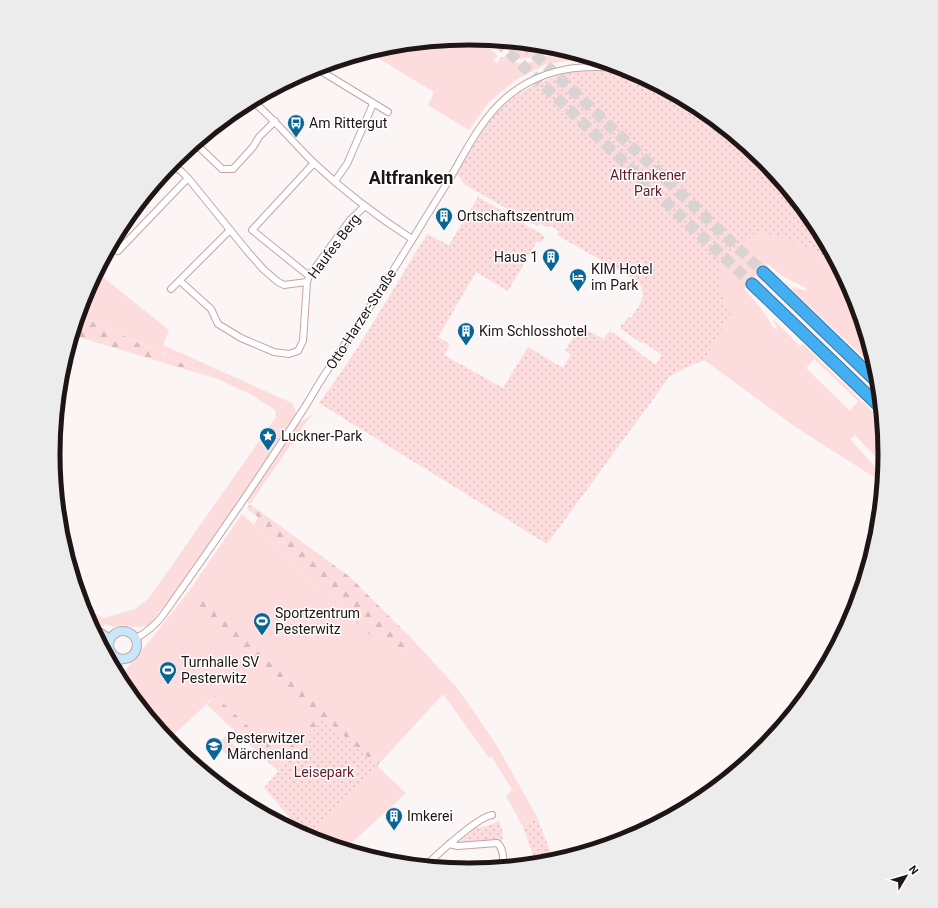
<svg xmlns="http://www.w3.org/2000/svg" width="938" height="908" viewBox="0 0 938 908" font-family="Roboto,sans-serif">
	<defs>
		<pattern id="forest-firs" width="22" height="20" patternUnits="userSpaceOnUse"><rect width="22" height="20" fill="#fddcdd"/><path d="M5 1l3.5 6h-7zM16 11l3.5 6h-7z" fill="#d8bcbd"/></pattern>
		<pattern id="park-dots" width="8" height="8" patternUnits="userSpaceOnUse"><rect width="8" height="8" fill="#fddcdd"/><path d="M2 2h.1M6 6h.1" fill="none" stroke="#d8bcbd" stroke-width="1.8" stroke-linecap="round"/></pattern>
	</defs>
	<rect width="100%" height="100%" fill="#fcf5f5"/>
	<!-- green -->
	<path fill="#fddcdd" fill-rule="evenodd" d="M 469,38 L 486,40 L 484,42 L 498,56 L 493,60 L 496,63 L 500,60 L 499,57 L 505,57 L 516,63 L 524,64 L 564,50 L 573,53 L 573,60 L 546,64 L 517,79 L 489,102 L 469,130 L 428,105 L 434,92 L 368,52 L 388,46 Z
		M 503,41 L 550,46 L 557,48 C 547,52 519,65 511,55 C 507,50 508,47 503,41 Z
		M 758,231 L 790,240 L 812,251 L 847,283 L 853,295 L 876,369 L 791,289 L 794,287 L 806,291 L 806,288 L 784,277 L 768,264 L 744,289 C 756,302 766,314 774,329 L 777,328 L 773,321 L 774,320 L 800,346 L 803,344 L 882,421 L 885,454 L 884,466 L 855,435 L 850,439 L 883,476 L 882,482 L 797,428 L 704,360 L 724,327 L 732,318 L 719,289 L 719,269 L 737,249 ZM 814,359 L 858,401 L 850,411 L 806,368 Z
		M 100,275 L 169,330 L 163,345 L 292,403 L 297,414 L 182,583 L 148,626 L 133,627 L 123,625 L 113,627 L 105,624 L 103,627 L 88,619 L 83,608 L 104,618 L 135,609 L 149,598 L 276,417 L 275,410 L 250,394 L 79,315 L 88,289 Z
		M 313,414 L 307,421 L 250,504 L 246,501 L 299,423 Z
		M 242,514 L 376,641 L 384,634 L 401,652 L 413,640 L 458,689 L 496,744 L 536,815 L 523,827 L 506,796 L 512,790 L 492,757 L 489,758 L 443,694 L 377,766 L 406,793 L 345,849 L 310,838 L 381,760 L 326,710 L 281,757 L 215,696 L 168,740 L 123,685 L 121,681 L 123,674 L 189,591 Z
		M 225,736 L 241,752 L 233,761 L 217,745 Z"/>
	<!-- forest -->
	<path fill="url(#forest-firs)" d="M 79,315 L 214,378 L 72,335 Z
		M 250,504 L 350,577 L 413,640 L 401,652 L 384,634 L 376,641 L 254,525 L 258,517 L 247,509 Z
		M 202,595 L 381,760 L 377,766 L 324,718 L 278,771 L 207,705 L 215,696 L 281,756 L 315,720 L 194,604 Z"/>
	<!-- park -->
	<path fill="url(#park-dots)" d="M 609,71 L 638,75 L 700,108 L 763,160 L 815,223 L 847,283 L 812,251 L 790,240 L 758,231 L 737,249 L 719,269 L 719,289 L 732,318 L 724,327 L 704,360 L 687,367 L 670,376 L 547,544 L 319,403 C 359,350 392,291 427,234 L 449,245 L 478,197 L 543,235 L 545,237 L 541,243 L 537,241 L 508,291 L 476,272 L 438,337 L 450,344 L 444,355 L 503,388 L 528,347 L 563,368 L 571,354 L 565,351 L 580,326 L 603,339 L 610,331 C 628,341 639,355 656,364 L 662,355 L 643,342 L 641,343 L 620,328 L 622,324 L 624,324 L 628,317 L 631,318 C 639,304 650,296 637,281 L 557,235 L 559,231 L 551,226 L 549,227 L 540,224 L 537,226 L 464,184 L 461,179 L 457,174 C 482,131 496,100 546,80 C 554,77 563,73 572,72 C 584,71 597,71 609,71 Z
		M 324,718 L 377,766 L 310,838 L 306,836 L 264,788 Z
		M 536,815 L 554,861 L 536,863 L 523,827 Z
		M 499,821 L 503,832 L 502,843 L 497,840 L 492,840 L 460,843 L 461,840 L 475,828 L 488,826 Z"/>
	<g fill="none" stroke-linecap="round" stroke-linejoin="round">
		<!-- highway-tunnel -->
		<path stroke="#dbd3d3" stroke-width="11" stroke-dasharray="11 5.5" stroke-linecap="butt" d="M 497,41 L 752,284
			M 523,43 L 763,272"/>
		<!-- street casing -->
		<g stroke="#c3a5a6" stroke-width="8">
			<path id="street" d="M 316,68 L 388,112
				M 252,101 C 275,119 293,143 315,164 C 345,192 378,217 412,239
				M 195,143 L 222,169 L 233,169 L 253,147 L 259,137 L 275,121
				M 171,165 L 181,171 L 188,178 L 248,252 L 263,269 L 278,282 L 284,285 L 307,282
				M 335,181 L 347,164 L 373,104
				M 118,251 L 188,178
				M 309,276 L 252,230 L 314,163
				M 180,281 L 211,309 L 218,324 L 241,338 L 274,352 L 289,354 L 298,351 L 303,341 L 307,282 L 309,276 L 350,220 L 365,206
				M 171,289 L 230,230
				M 135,639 C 147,632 155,626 163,615 C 210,549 257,481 301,413 C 311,398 319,382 329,368 C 344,345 360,322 375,299 C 400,260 424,220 449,180 C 466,151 480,120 507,97 C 543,67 582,64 627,69
				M 449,844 L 458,846 L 497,843 C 504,848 503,859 504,867
				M 425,866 C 438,854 477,817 492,815"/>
		</g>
		<!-- secondary casing -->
		<g stroke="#c3a5a6" stroke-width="10">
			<path id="secondary" d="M 93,628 L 110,639
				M109 645a14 14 0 1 1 28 0a14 14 0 1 1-28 0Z
				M 116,671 L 119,658"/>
		</g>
		<!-- highway casing -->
		<g stroke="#3678a4" stroke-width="13">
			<path id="highway" d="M 763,272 L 878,383
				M 752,284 L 880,407"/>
		</g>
		<!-- street -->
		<use href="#street" stroke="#fff" stroke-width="6"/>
		<!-- secondary -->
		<use href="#secondary" stroke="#c7e7fb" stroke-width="8"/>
		<!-- highway -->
		<use href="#highway" stroke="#43aef1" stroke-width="11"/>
	</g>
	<!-- icons -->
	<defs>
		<g id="bus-pin" transform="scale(0.9)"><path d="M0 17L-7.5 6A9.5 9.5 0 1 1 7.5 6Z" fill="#086595" stroke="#fff"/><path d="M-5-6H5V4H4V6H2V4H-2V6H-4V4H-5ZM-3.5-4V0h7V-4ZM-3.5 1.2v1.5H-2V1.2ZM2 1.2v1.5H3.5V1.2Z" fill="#fff"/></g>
		<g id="building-pin" transform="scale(0.9)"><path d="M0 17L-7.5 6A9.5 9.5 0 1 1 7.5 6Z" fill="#086595" stroke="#fff"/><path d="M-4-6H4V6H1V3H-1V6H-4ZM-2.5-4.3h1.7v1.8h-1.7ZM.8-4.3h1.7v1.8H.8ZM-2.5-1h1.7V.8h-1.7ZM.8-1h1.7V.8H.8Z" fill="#fff"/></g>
		<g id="hotel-pin" transform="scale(0.9)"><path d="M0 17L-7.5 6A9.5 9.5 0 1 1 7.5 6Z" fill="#086595" stroke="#fff"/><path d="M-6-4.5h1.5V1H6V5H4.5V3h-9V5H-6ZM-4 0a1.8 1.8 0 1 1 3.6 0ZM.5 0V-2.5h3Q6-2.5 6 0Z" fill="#fff"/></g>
		<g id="sight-pin" transform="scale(0.9)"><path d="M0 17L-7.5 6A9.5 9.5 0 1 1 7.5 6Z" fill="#086595" stroke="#fff"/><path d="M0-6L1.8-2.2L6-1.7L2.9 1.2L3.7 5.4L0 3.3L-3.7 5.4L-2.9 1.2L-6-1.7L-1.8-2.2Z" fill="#fff"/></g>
		<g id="stadium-pin" transform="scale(0.9)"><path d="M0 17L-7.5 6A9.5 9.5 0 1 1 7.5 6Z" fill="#086595" stroke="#fff"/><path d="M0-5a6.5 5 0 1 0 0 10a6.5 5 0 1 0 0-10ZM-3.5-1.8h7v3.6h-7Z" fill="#fff"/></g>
		<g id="school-pin" transform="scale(0.9)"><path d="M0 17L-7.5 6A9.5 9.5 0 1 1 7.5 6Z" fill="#086595" stroke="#fff"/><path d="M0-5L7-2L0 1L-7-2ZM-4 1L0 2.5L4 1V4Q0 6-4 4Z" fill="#fff"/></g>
	</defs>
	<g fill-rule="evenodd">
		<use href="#bus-pin" x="296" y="123"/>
		<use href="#building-pin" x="444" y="216"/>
		<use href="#building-pin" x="551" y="257"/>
		<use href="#hotel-pin" x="578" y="277"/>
		<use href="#building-pin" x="466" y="331"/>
		<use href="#sight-pin" x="268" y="436"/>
		<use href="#stadium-pin" x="262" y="621"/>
		<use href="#stadium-pin" x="168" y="670"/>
		<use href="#school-pin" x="214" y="746"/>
		<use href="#building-pin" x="394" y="816"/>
	</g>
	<g text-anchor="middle" stroke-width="3" stroke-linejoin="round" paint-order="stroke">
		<!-- poi labels -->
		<g font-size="14" fill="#1f1515" stroke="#fff" text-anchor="start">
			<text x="309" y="128">Am Rittergut</text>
			<text x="457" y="221">Ortschaftszentrum</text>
			<text x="538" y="262" text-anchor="end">Haus 1</text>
			<text x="591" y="274">KIM Hotel<tspan x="591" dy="16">im Park</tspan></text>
			<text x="479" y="336">Kim Schlosshotel</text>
			<text x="281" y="441">Luckner-Park</text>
			<text x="275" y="618">Sportzentrum<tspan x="275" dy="16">Pesterwitz</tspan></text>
			<text x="181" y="667">Turnhalle SV<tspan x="181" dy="16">Pesterwitz</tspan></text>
			<text x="227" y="743">Pesterwitzer<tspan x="227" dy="16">Märchenland</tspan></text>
			<text x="407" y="821">Imkerei</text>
		</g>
		<!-- park labels -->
		<g font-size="14" fill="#651926" stroke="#fff">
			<text x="648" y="180">Altfrankener<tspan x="648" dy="16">Park</tspan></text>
			<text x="324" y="777">Leisepark</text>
		</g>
		<!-- street labels -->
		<g font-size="14" fill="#1f1515" stroke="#fff">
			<text transform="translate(334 246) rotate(-53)" y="5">Haufes Berg</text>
			<text transform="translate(361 319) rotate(-57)" y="5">Otto-Harzer-Straße</text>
		</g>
		<!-- district labels -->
		<g font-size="18" font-weight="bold" fill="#1f1515" stroke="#fff">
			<text x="411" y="184">Altfranken</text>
		</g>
	</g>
	<!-- crop -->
	<path d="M0 0H938V908H0ZM60 454a409 409 0 1 1 818 0a409 409 0 1 1-818 0Z" fill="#edecec" fill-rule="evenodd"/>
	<path fill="none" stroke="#1f1515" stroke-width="5" d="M60 454a409 409 0 1 1 818 0a409 409 0 1 1-818 0Z"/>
	<!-- north arrow -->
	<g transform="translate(906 876) rotate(52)" stroke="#ffffff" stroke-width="3" paint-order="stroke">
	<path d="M0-3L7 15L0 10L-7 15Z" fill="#1f1515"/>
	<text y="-6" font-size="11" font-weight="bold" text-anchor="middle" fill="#1f1515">N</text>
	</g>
</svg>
